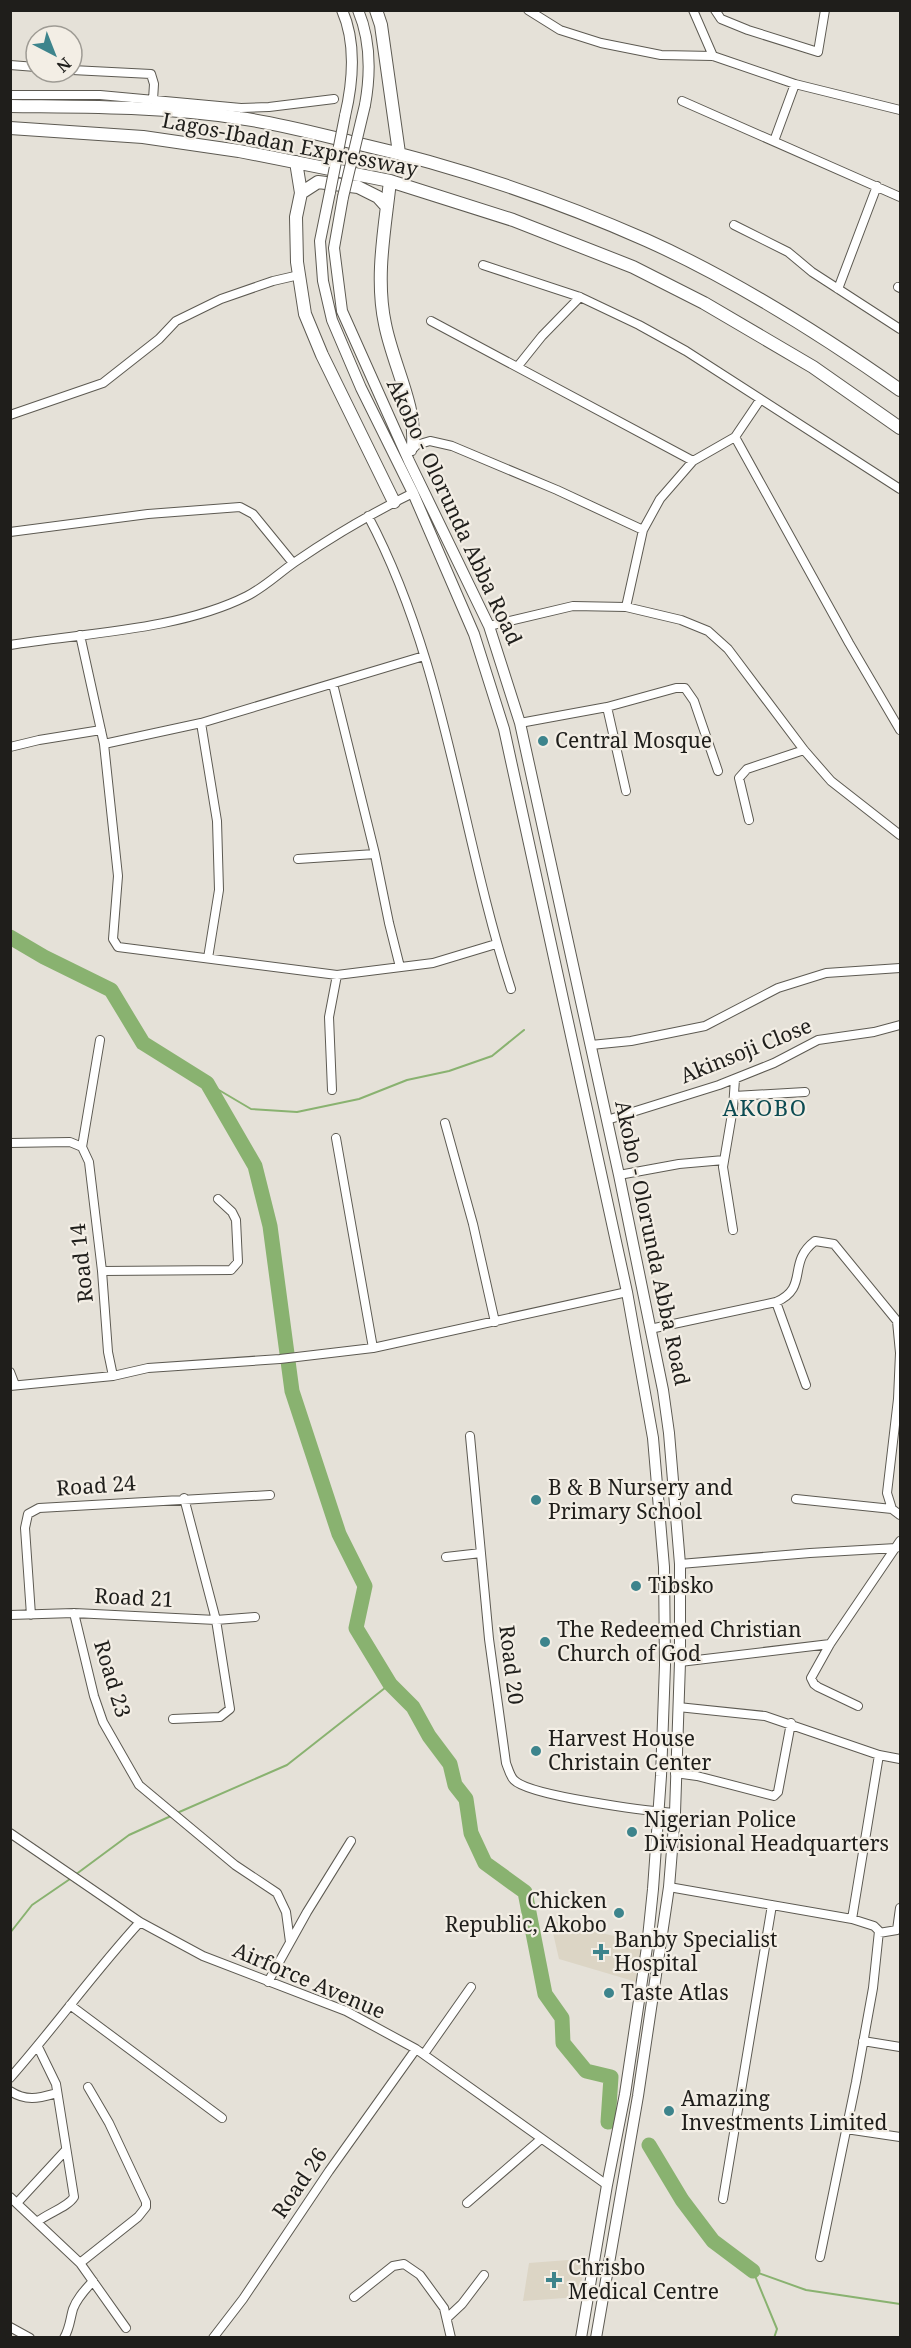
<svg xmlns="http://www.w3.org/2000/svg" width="911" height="2348" viewBox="0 0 911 2348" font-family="'Noto Serif',serif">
	<rect width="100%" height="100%" fill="#e5e1d8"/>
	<!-- built -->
	<path fill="#dcd5c5" d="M 550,1920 L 646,1944 L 640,1983 L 559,1959 Z
		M 568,2260 L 585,2261 L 579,2297 L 523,2301 L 529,2263 Z"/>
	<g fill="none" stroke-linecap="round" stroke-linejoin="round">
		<!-- stream -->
		<path stroke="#89b270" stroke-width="2" d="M 207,1083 L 251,1109 L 297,1112 L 359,1099 L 407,1080 L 449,1071 L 492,1056 L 524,1030
			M 177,1813 L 287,1765 L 390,1684
			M 75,1875 L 129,1835 L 171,1816
			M 10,1933 L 32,1905 L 70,1879
			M 753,2271 L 806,2290 L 900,2304
			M 753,2271 L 777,2329 L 774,2338"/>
		<!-- river -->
		<path stroke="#89b270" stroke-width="15" d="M 10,937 L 44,957 L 111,990 L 143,1043 L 207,1083 L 255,1166 L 270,1226 L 292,1391 L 339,1534 L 365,1586 L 356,1628 L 390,1684 L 413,1707 L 429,1736 L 450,1764 L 455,1785 L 466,1799 L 471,1833 L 485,1863 L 525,1892 L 545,1994 L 562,2018 L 563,2043 L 586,2071 L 611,2077 L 608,2122
			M 649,2145 L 682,2200 L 713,2241 L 753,2271"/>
		<!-- minor casing -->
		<g stroke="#5d5a52" stroke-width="10">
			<path id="minor" d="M 528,10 L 560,30 L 601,43 L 661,55 L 713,56 L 795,84 L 900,110
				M 693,10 L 713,56
				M 715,10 L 721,19 L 748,30 L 818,52 L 825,10
				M 10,65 L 36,67
				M 72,70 L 151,74 L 154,84 L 153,100
				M 10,95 L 100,95 L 241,108 L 269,107 L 334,99
				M 682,101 L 900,197
				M 774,141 L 795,84
				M 734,225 L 788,252 L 812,272 L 900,329
				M 483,265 L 580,297 L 639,325 L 686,351 L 900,489
				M 898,287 L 900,288
				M 838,289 L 877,186
				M 431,321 L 693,461
				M 518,366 L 542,336 L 580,297
				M 10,415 L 103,383 L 159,339 L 176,321 L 221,299 L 273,281 L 299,275
				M 735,437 L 849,643 L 900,730
				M 412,451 L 413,446 L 430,441 L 452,446 L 557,490 L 643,530
				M 368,516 C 446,663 460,832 511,989
				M 10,532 L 148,514 L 240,507 L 253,514 L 293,563
				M 626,607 L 643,530 L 660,499 L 693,461 L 735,437 L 760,400
				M 489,626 L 573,606 L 626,607 L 681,620 L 708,631 L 728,649 L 804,750 L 831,781 L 900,835
				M 80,635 L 104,744 L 118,876 L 113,939 L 118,947 L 337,975 L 433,963 L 496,944
				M 10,645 C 84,633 180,630 247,596 C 265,587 279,573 295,562 C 333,536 372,513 413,493
				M 333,684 L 375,854 L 389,923 L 400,967
				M 607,707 L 626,791
				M 201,723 L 217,821 L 219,890 L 208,958
				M 520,723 L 607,707 L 676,688 L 685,688 L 694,701 L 718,771
				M 104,744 L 201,723 L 424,656
				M 10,747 L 39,740 L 101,730
				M 749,820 L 739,778 L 747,769 L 804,750
				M 298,859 L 375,854
				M 591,1045 L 631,1041 L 705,1026 L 778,988 L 826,973 L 900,968
				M 332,1090 L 329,1017 L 337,975
				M 734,1096 L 805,1092
				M 607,1120 L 719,1085 L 774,1063 L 818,1040 L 874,1032 L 900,1025
				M 445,1123 L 473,1224 L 495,1322
				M 336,1138 L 373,1348
				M 10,1143 L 70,1142 L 82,1147
				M 82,1147 L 89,1162 L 102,1271 L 108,1352 L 113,1376
				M 82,1147 L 100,1040
				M 619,1175 L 679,1164 L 724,1160
				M 733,1230 L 723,1167 L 733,1108 L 735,1079
				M 102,1271 L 231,1270 L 238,1262 L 236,1220 L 232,1212 L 218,1199
				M 776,1302 L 806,1385
				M 650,1329 L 776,1302 C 810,1287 786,1263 815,1241 L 834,1244 L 897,1321 L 900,1353 L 898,1399 L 887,1493 L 892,1509 L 900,1515
				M 10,1372 L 15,1385
				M 10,1386 L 113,1376 L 148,1368 L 280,1359 L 373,1348 L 627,1292
				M 470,1436 L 489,1639 L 506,1763 C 508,1768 510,1776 514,1780 C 529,1796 648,1811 675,1813
				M 796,1499 L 892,1509
				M 446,1557 L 481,1553
				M 680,1564 L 810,1553 L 896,1548
				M 74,1613 L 94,1696 L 103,1722 L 139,1785 L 235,1865 L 277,1893 L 286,1912 L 290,1942
				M 10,1615 L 74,1613 L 216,1620 L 255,1617
				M 31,1615 L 25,1528 L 28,1514 L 39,1508 L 270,1495
				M 680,1662 L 830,1644
				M 858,1706 L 818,1687 L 814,1684 L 811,1678 L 830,1644 L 900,1541
				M 678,1707 L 765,1716 L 879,1755 L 900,1759
				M 173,1719 L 220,1717 L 230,1709 L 216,1620 L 184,1498
				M 675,1773 L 697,1776 L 774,1796 L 778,1792 L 791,1723
				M 10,1833 L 140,1922 L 203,1956 L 346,2011 L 416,2049 L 607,2185
				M 669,1887 L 852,1919 L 874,1926 L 879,1931 L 873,1988 L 856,2082 L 820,2257
				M 852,1919 L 879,1755
				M 879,1933 L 897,1930 L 900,1908
				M 268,1982 L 307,1912 L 351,1841
				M 70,2005 L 222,2118
				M 863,2041 L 900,2047
				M 424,2054 L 471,1987
				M 10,2078 C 55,2027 94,1972 140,1922
				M 10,2091 C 27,2102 39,2098 57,2093
				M 846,2129 L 900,2137
				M 10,2197 L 80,2263 L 126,2328
				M 723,2199 L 772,1905
				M 17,2203 L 65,2151
				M 467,2203 L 541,2139
				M 37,2222 C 48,2213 68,2207 74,2197 L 56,2084 L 38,2047
				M 80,2263 L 138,2217 L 146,2207 L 146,2202 L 109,2123 L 88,2087
				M 354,2297 L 393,2266 L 404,2264 L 420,2275 L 444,2308 L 451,2338
				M 447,2318 L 462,2304 L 484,2275
				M 10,2327 L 30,2338
				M 64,2338 C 70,2328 70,2319 73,2309 C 77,2298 85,2290 93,2281
				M 213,2338 L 243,2299 L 329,2171 L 416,2049"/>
		</g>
		<!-- major casing -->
		<g stroke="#5d5a52" stroke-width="12">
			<path id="major" d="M 342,10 C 357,44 353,82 345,116
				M 358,10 C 371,41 371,72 365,105
				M 330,192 L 320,241 L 323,281 L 332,320 L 361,388 L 413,493 L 474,634 L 504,729 L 627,1292 L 653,1438 L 664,1567 L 665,1665 L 661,1776 L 653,1889 L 647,1947 L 625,2094 L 607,2185 L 581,2338
				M 343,197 L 334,248 L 342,311 L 409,461 L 489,626 L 520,723 L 619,1175 L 663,1390 L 669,1433 L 680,1564 L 680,1662 L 675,1813 L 669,1887 L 638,2096 L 596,2338"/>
		</g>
		<!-- highway casing -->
		<g stroke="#5d5a52" stroke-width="14">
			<path id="highway" d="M 376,10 L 381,25 L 399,153
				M 10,106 C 87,107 164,106 239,118 C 277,123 314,133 351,142 C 452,165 551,198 646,240 C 733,279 822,335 900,390
				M 10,128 L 143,137 L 239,151 L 390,181 L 513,220 L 633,267 L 704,303 L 813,367 L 900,428
				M 296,162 L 301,193 L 296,217 L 297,262 L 305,314 L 322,355 L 394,502
				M 390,181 C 385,228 375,277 385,324 C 393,365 416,404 413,446
				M 301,193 L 318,182 L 358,187 L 378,197 L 387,207"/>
		</g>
		<!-- minor -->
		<use href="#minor" stroke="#fff" stroke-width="8"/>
		<!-- major -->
		<use href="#major" stroke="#fff" stroke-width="10"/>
		<!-- highway -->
		<use href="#highway" stroke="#fff" stroke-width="12"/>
		<!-- major-bridge casing -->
		<g stroke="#5d5a52" stroke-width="12" stroke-linecap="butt">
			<path id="major-bridge" d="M 330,192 L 345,116
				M 343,197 L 365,105"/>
		</g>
		<!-- major-bridge -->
		<use href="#major-bridge" stroke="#fff" stroke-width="10"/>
	</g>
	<!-- markers -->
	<g fill="#3d848c" stroke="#f3eee5" stroke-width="2">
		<circle cx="543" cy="741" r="6"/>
		<circle cx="536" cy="1500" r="6"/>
		<circle cx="636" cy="1586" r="6"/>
		<circle cx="545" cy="1642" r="6"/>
		<circle cx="536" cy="1751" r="6"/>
		<circle cx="632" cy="1832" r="6"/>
		<circle cx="619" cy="1913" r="6"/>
		<path d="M598 1943h6v6h6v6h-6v6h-6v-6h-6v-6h6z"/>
		<circle cx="609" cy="1993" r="6"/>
		<circle cx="669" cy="2111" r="6"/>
		<path d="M551 2271h6v6h6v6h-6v6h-6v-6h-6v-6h6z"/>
	</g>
	<g text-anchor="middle" stroke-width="4.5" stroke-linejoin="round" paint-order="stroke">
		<!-- street labels -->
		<g font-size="21" fill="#1f1e1b" stroke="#f3eee5">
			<text transform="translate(290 145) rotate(11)" y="7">Lagos-Ibadan Expressway</text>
			<text transform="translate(454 512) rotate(65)" y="7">Akobo - Olorunda Abba Road</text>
			<text transform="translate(746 1051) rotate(-22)" y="7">Akinsoji Close</text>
			<text transform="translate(652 1243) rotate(78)" y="7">Akobo - Olorunda Abba Road</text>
			<text transform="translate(82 1263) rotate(-96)" y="7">Road 14</text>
			<text transform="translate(96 1486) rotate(-4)" y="7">Road 24</text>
			<text transform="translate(134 1598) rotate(3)" y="7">Road 21</text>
			<text transform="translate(511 1665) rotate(83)" y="7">Road 20</text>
			<text transform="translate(112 1679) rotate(73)" y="7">Road 23</text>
			<text transform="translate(309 1981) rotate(23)" y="7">Airforce Avenue</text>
			<text transform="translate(300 2183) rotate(-56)" y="7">Road 26</text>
		</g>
		<!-- poi labels -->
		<g font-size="21" fill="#1f1e1b" stroke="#f3eee5" text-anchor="start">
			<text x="555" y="748">Central Mosque</text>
			<text x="548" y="1495">B &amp; B Nursery and<tspan x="548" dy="24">Primary School</tspan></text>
			<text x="648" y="1593">Tibsko</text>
			<text x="557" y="1637">The Redeemed Christian<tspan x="557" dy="24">Church of God</tspan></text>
			<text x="548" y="1746">Harvest House<tspan x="548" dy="24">Christain Center</tspan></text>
			<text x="644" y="1827">Nigerian Police<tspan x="644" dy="24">Divisional Headquarters</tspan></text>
			<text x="607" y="1908" text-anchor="end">Chicken<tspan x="607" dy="24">Republic, Akobo</tspan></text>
			<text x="614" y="1947">Banby Specialist<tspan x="614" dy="24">Hospital</tspan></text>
			<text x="621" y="2000">Taste Atlas</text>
			<text x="681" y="2106">Amazing<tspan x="681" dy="24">Investments Limited</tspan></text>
			<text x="568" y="2275">Chrisbo<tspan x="568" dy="24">Medical Centre</tspan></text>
		</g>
		<!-- neighbourhood labels -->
		<g font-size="22" letter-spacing="1.5" fill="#0c4b52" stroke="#f3eee5">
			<text x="765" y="1116">AKOBO</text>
		</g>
	</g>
	<!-- border -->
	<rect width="911" height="2348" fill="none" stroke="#1f1e1b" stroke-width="24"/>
	<!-- north arrow -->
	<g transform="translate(54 54) rotate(138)"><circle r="28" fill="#f3eee5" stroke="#9e9b94" stroke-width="1.5"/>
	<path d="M0-4.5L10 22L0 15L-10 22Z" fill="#3d848c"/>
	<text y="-9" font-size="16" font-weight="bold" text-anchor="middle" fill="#1f1e1b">N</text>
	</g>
</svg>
